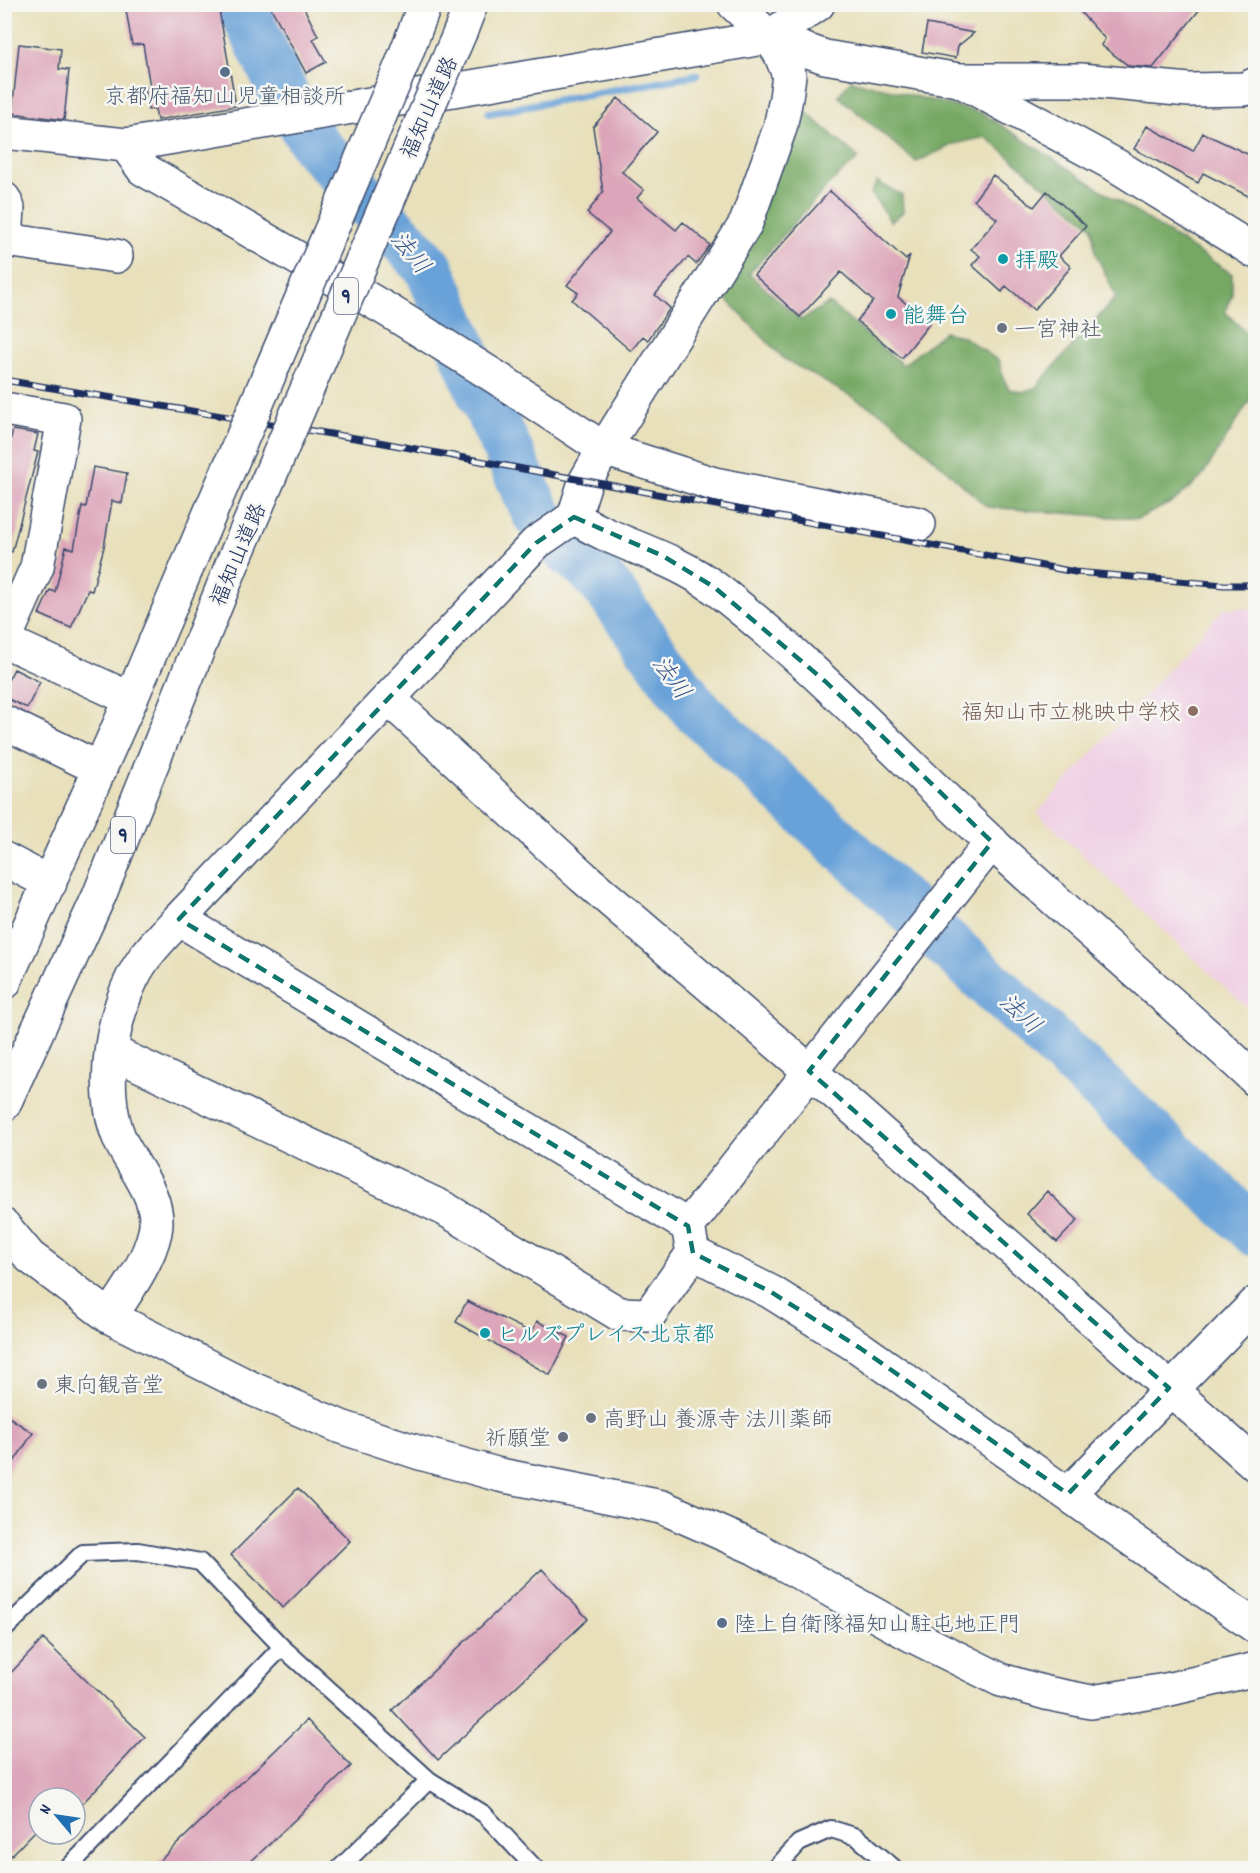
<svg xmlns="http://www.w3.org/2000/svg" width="1260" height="1873" viewBox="0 0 1260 1873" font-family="Dekko,'Klee One',sans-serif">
	<rect width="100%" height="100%" fill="#f6f6f2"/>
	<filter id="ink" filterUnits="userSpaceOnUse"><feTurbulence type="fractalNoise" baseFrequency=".0167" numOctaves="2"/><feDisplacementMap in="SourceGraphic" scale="12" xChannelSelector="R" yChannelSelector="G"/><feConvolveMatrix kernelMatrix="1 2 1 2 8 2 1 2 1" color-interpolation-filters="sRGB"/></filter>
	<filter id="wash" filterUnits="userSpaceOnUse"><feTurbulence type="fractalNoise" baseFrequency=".008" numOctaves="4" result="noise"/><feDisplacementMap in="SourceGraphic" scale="24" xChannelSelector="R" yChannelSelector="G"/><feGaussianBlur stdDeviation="1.35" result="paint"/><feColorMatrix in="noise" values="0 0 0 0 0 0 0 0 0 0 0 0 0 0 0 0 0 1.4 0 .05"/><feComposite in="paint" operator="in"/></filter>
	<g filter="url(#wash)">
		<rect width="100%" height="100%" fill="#e8e0bb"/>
		<!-- built -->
		<path fill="#f0d0e4" d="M 1224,608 L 1255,608 L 1255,1015 L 1037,813 Z"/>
		<!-- forest -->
		<path fill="#76a863" stroke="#486c60" stroke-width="1.5" d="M 851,80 L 982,113 L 1232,274 L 1232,295 L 1225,312 L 1255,341 L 1255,387 L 1252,397 L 1201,478 L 1174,501 L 1138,519 L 987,507 L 888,417 L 784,359 L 722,295 L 806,112 L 859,158 L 830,183 L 749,274 L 801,320 L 829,303 L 903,365 L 944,332 L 962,336 L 999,361 L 1003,377 L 1009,389 L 1022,392 L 1035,388 L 1116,297 L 1095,252 L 1092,227 L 986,137 L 954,144 L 916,162 L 838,96 Z
			M 877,182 L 902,195 L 903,212 L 891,222 L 871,193 Z"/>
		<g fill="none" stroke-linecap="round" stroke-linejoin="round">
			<!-- stream -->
			<path stroke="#69a2d8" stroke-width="8" d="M 489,113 L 696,75
				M 316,146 L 324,141"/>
			<!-- river -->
			<path stroke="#69a2d8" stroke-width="50" d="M 241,4 L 287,100 L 316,146 L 429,268 L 484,399 L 537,514 L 568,551 L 588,566 L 608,589 L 694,708 L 1256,1232"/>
		</g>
		<g id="blocks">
			<!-- building -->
			<path fill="#dca5b9" d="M 125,4 L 218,4 L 236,106 L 157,120 L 155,109 L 148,110 L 145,87 L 150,87 L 143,44 L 132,45 Z
				M 269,4 L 302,4 L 318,36 L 313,39 L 326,62 L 306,73 Z
				M 1073,4 L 1204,4 L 1153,68 L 1129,66 L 1101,45 L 1105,39 Z
				M 927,24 L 974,33 L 958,46 L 956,58 L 922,52 Z
				M 19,44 L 61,49 L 59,69 L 69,70 L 64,120 L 12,113 Z
				M 618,98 L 657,132 L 622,172 L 644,190 L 637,198 L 676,230 L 683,222 L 710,245 L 696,264 L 688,257 L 655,295 L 670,308 L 648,340 L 643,336 L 631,351 L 572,300 L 578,293 L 567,285 L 610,232 L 587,213 L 603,192 L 593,127 Z
				M 1147,126 L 1193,151 L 1203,133 L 1256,158 L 1256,200 L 1203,173 L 1198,183 L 1134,149 Z
				M 993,175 L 1034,207 L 1047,191 L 1086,226 L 1059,256 L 1071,267 L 1034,310 L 1006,286 L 1002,292 L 972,265 L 980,256 L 971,249 L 997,219 L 974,200 Z
				M 830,191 L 906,260 L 910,255 L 898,297 L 930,323 L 902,358 L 857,321 L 873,301 L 841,272 L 800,317 L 754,275 Z
				M 13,430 L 38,434 L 34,451 L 38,452 L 12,552 L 4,551 L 4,463 Z
				M 93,467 L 127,473 L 122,503 L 112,501 L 104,547 L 92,591 L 88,590 L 71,628 L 39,614 L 50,590 L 55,592 L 66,547 L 74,549 L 82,506 L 86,507 Z
				M 14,669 L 40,682 L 27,708 L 4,697 L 4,688 Z
				M 1047,1191 L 1078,1220 L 1057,1242 L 1027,1214 Z
				M 467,1301 L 532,1333 L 537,1321 L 569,1337 L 550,1375 L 456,1322 Z
				M 4,1414 L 33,1433 L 4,1477 Z
				M 298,1488 L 350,1541 L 283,1608 L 231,1555 Z
				M 542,1569 L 588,1619 L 438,1760 L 392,1710 Z
				M 43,1639 L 145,1737 L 79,1807 L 75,1798 L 39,1798 L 39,1827 L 4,1863 L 4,1680 Z
				M 307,1720 L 351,1766 L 243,1869 L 151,1869 Z"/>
		</g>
	</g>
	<g filter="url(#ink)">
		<use href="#blocks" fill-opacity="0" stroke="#3a4a6c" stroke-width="1.5"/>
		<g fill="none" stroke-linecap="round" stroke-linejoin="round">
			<!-- service casing -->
			<g stroke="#3a4a6c" stroke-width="20">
				<path id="service" d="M 4,1630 L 83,1553 L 138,1551 L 200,1562 L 282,1647 L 429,1780 L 484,1814 L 535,1868
					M 68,1868 L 282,1647
					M 340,1868 L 429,1780
					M 776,1868 L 799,1843 L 831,1829 L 857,1837 L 894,1868"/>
			</g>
			<!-- minor casing -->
			<g stroke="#3a4a6c" stroke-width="36">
				<path id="minor" d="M 959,80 L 1117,166 L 1256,252
					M 126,145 L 143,169 L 389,311 L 497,378 L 604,449 L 714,484 L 919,524
					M 4,199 L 8,208 L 6,240 L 116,256
					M 4,409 L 64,419 L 37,567 L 4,641
					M 5,641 L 131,699
					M 389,699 L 583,877 L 855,1110 L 1256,1465
					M 4,722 L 100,769
					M 992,842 L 688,1226 L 693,1253 L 771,1292 L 860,1348 L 1256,1627
					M 4,859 L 50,883
					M 112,1052 L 445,1209 L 619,1314 L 649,1315 L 693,1253
					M 688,1226 L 179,919 L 536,543 L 574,517 L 585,482 L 604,449 L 746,223 L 780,128 L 786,98 L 789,75 L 780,53 L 769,37 L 818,4
					M 1068,1494 L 1256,1303"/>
			</g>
			<!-- tertiary casing -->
			<g stroke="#3a4a6c" stroke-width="36">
				<path id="tertiary" d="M 734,4 L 769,37 L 825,57 L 959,80 L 1081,80 L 1189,90 L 1245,89 L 1256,84
					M 4,132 L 126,145 L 769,37
					M 574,517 C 619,546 671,555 715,588 C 815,665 900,758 992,843 C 1079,923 1169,999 1256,1080
					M 4,1226 L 30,1257 L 110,1317 L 255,1390 L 341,1427 L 420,1453 L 500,1475 L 662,1507 L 755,1548 L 913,1636 L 1001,1680 L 1046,1693 L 1091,1702 L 1166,1690 L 1256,1669
					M 110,1317 C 127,1291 148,1263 155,1232 C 162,1198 133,1168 120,1140 C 98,1090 112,1004 143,960 C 153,946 167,932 179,919"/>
			</g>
			<!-- trunk casing -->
			<g stroke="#3a4a6c" stroke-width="36">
				<path id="trunk" d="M 461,30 L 471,4
					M 402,64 L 425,4
					M 4,983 L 131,699 L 193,553
					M 4,1104 L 99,896 L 233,562"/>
			</g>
			<!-- service -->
			<use href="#service" stroke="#fff" stroke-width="16"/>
			<!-- minor -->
			<use href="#minor" stroke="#fff" stroke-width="33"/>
			<!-- tertiary -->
			<use href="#tertiary" stroke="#fff" stroke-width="33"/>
			<!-- trunk -->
			<use href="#trunk" stroke="#fff" stroke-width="33"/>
			<!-- rail casing -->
			<g stroke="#1b2f5e" stroke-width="7">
				<path id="rail" d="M 4,380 L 373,441 L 1075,572 L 1224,585 L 1256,585"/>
			</g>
			<!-- rail -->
			<use href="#rail" stroke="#f6f6f2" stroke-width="4.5" stroke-dasharray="14" stroke-linecap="butt"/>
			<!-- trunk-bridge casing -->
			<g stroke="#3a4a6c" stroke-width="36" stroke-linecap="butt">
				<path id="trunk-bridge" d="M 193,553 L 402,64
					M 233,562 L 461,30"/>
			</g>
			<!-- trunk-bridge -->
			<use href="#trunk-bridge" stroke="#fff" stroke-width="33"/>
		</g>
	</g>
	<!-- marked area -->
	<path fill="none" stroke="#0f766e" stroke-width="4.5" stroke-dasharray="12 8" stroke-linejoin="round" d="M 574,517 L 663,556 L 714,587 L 826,682 L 992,842 L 809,1071 L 1169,1388 L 1068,1494 L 860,1348 L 771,1292 L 693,1253 L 688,1226 L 179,919 L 536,543 Z"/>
	<!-- markers -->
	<g fill="#5c6f8a" stroke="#f6f6f2" stroke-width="2">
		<circle cx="225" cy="72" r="6"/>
		<circle cx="722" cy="1623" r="6"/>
	</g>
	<g fill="#0f9aa8" stroke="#f6f6f2" stroke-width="2">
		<circle cx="1003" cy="259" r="6"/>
		<circle cx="891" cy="314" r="6"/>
		<circle cx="485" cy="1333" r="6"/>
	</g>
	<g fill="#6b7280" stroke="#f6f6f2" stroke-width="2">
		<circle cx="1002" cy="328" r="6"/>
		<circle cx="42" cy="1384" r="6"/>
		<circle cx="591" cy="1418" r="6"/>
		<circle cx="563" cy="1437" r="6"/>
	</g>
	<circle fill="#8d6e63" stroke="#f6f6f2" stroke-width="2" cx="1193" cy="711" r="6"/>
	<g text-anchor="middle" stroke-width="5" stroke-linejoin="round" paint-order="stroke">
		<!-- shield labels -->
		<g fill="#f6f6f2" stroke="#5d6b8a" stroke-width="1.5">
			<rect x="334" y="278" width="24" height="36" rx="4.5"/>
			<rect x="111" y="817" width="24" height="36" rx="4.5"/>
		</g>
		<g font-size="21" font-weight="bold" fill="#1b2f5e">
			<text x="346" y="303">9</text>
			<text x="123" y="842">9</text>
		</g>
		<!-- service labels -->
		<g font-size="22" fill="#4e5e75" stroke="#f6f6f2">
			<text x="225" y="103">京都府福知山児童相談所</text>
			<text x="734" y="1631" text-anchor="start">陸上自衛隊福知山駐屯地正門</text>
		</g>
		<!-- street labels -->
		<g font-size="22" fill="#1b2f5e" stroke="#f6f6f2">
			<text transform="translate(428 107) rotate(-66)" y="8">福知山道路</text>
			<text transform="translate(237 554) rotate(-67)" y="8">福知山道路</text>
		</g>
		<!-- culture labels -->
		<g font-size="22" fill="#0d838f" stroke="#f6f6f2" text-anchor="start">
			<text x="1015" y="267">拝殿</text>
			<text x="903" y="322">能舞台</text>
			<text x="497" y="1341">ヒルズプレイス北京都</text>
		</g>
		<!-- worship labels -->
		<g font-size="22" fill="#5b616d" stroke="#f6f6f2" text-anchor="start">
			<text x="1014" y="336">一宮神社</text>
			<text x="54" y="1392">東向観音堂</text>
			<text x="603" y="1426">高野山 養源寺 法川薬師</text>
			<text x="551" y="1445" text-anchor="end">祈願堂</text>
		</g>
		<!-- education labels -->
		<g font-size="22" fill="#785e54" stroke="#f6f6f2" text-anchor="end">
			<text x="1181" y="719">福知山市立桃映中学校</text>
		</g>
		<!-- water labels -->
		<g font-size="24" font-style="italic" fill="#365789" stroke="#f6f6f2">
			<text transform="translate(411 252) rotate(50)" y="8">法川</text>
			<text transform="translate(672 677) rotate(54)" y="8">法川</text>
			<text transform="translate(1021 1013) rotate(43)" y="8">法川</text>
		</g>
	</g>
	<!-- margin -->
	<rect width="1260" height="1873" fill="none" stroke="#f6f6f2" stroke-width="24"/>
	<!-- north arrow -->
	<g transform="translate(57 1816) rotate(299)"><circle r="28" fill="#f6f6f2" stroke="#9ea6b7" stroke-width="1.5"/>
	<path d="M0-4.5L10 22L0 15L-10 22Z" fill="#1f6fb2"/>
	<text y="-9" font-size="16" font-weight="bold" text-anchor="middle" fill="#1b2f5e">N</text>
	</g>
</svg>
